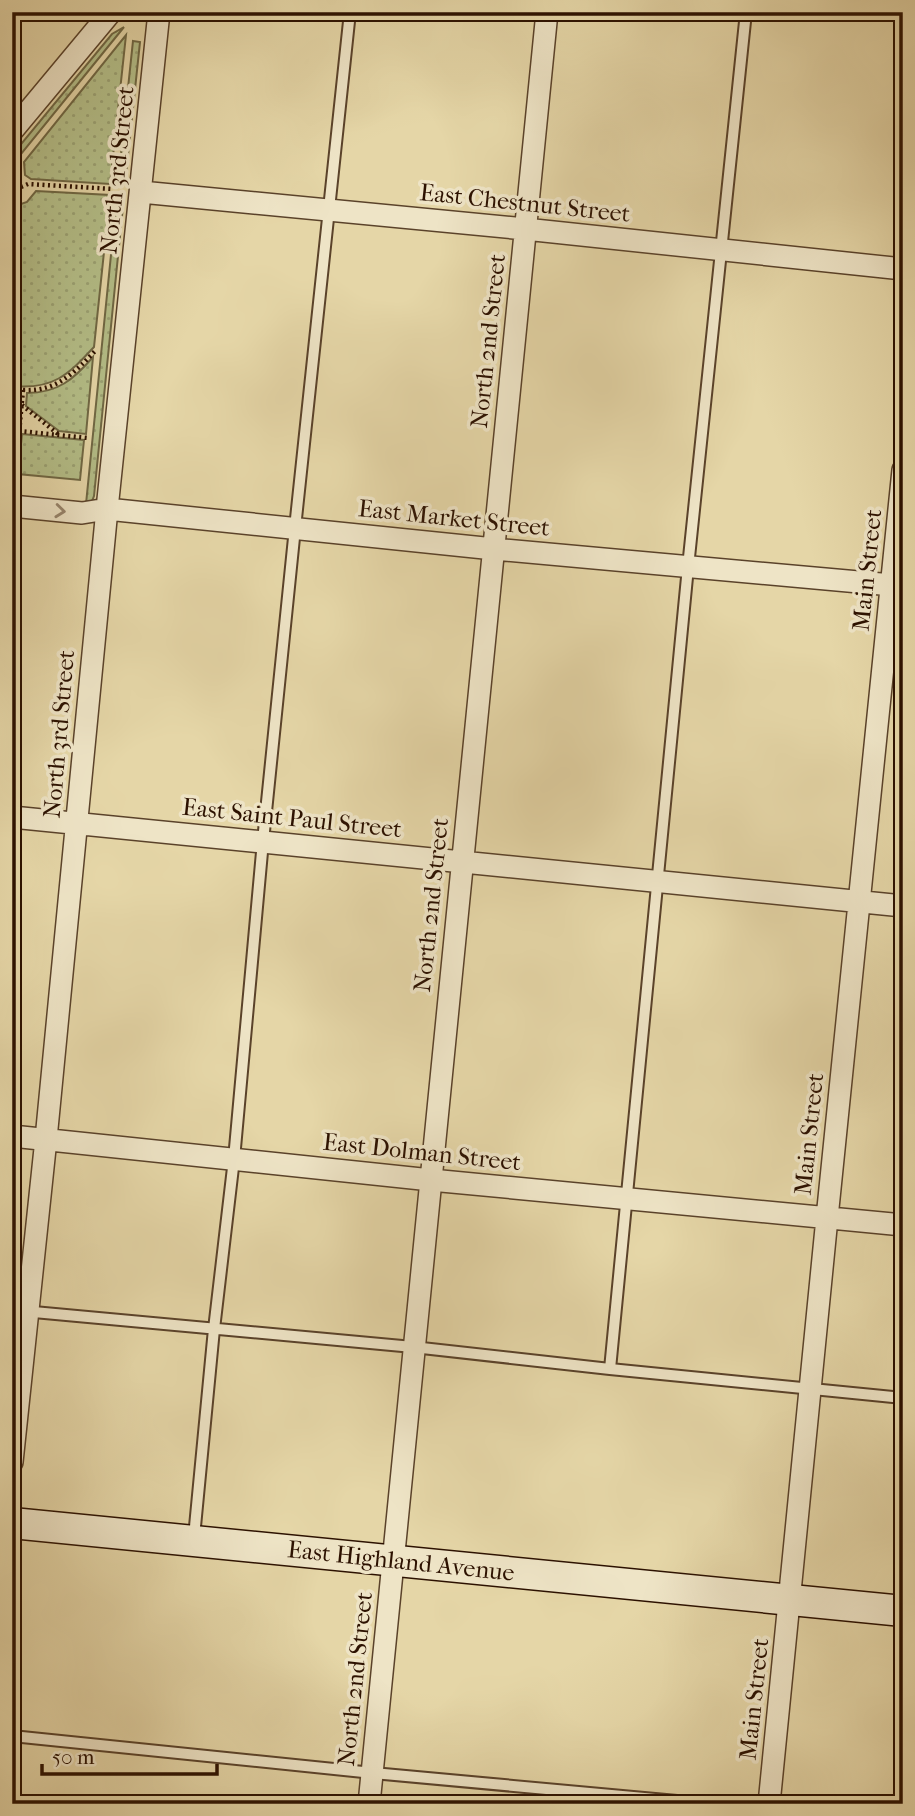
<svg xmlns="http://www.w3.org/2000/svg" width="915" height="1816" viewBox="0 0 915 1816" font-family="'IM FELL French Canon',serif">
	<defs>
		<pattern id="grass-dots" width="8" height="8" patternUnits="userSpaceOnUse" patternTransform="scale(1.75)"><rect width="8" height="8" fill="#b4be88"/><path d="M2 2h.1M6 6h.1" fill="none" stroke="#9ba274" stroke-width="1.8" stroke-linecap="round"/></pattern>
	</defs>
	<rect width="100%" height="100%" fill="#e5d6a7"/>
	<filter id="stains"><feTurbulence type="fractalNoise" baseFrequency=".00286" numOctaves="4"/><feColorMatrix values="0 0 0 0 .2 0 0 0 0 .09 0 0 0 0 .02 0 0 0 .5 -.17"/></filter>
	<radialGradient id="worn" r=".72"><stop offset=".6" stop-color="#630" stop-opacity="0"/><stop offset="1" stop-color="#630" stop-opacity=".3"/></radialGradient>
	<!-- grass -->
	<path fill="url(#grass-dots)" stroke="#706844" stroke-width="2" d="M 124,27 L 12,165 L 12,166 L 12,155 L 112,34 Z
		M 126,35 L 110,184 L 31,179 L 25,175 L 24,162 Z
		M 133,41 L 140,42 L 126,174 L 119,173 Z
		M 36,191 L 110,195 L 94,347 C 68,375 53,390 12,386 L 12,230 L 18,205 L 27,202 Z
		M 117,195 L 124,196 L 94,496 L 92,501 L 86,504 Z
		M 93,357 L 86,434 L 59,431 L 26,406 L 27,393 C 58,393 74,379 93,357 Z
		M 22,434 L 84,440 L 80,480 L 18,474 Z"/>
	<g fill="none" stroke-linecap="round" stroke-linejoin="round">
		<!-- lane casing -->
		<g stroke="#5a422a" stroke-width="14">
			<path id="lane" d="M 12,1310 L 413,1347 L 610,1369 L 903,1398
				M 610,1369 L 688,567 L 746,12
				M 194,1537 L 214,1329 L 234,1159 L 263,841 L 295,528 L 350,12
				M 12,1736 L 373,1773 L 710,1804"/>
		</g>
		<!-- street casing -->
		<g stroke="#5a422a" stroke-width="24">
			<path id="street" d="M 12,131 L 111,12
				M 141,192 L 525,229 L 903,269
				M 12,506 L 82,513 L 107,509 L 494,549 L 903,586
				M 12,817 L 903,906
				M 12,1136 L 431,1180 L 903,1225
				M 12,1462 L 46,1139 L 107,509 L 159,12
				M 369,1804 L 547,12
				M 769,1804 L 827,1218 L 903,470"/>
		</g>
		<!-- secondary casing -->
		<g stroke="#2c1100" stroke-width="33">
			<path id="secondary" d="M 12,1523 L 903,1611"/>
		</g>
		<!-- path -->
		<path stroke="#2c1100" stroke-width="4.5" stroke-dasharray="2 3.5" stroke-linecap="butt" d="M 12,186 L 16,189 L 12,206
			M 16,189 L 28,184 L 113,189
			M 12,389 L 23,390 L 15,477
			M 23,390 C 57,392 75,372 97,349
			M 22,405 L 58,434
			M 19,431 L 88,438"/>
		<!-- lane -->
		<use href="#lane" stroke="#eee4c6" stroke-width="10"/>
		<!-- street -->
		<use href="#street" stroke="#eee4c6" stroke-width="21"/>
		<!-- secondary -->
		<use href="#secondary" stroke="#eee4c6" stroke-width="30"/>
	</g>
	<!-- one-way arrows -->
	<defs><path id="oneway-chevron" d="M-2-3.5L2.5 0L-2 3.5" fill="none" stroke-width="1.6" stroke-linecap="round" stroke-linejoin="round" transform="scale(1.75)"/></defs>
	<use stroke="#97856d" href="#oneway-chevron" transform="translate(60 511) rotate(6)"/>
	<g text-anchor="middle" stroke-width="7" stroke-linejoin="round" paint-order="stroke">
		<!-- street labels -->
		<g font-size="24" fill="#2c1100" stroke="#eee4c6">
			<text transform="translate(117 170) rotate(-84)" y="8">North 3rd Street</text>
			<text transform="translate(525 203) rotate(6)" y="8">East Chestnut Street</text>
			<text transform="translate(488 341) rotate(-84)" y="8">North 2nd Street</text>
			<text transform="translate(454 518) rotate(6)" y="8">East Market Street</text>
			<text transform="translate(867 570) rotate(-84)" y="8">Main Street</text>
			<text transform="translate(59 734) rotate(-85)" y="8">North 3rd Street</text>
			<text transform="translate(292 818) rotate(6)" y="8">East Saint Paul Street</text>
			<text transform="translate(431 905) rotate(-84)" y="8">North 2nd Street</text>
			<text transform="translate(809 1134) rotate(-84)" y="8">Main Street</text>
			<text transform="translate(422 1152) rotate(6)" y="8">East Dolman Street</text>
			<text transform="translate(401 1561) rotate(6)" y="8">East Highland Avenue</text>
			<text transform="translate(355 1679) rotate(-84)" y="8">North 2nd Street</text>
			<text transform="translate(754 1699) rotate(-84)" y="8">Main Street</text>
		</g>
	</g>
	<!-- margin -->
	<rect width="915" height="1816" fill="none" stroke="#e5d6a7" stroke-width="42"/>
	<rect x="14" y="14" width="887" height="1788" fill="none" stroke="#2c1100" stroke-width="3.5"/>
	<rect x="21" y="21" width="873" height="1774" fill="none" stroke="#2c1100" stroke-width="2"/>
	<!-- scale -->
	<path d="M42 1764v10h175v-10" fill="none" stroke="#2c1100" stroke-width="3.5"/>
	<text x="52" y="1764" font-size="21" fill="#2c1100" stroke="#eee4c6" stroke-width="5" paint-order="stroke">50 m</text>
	<rect width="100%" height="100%" filter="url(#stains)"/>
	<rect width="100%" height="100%" fill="url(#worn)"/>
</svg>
